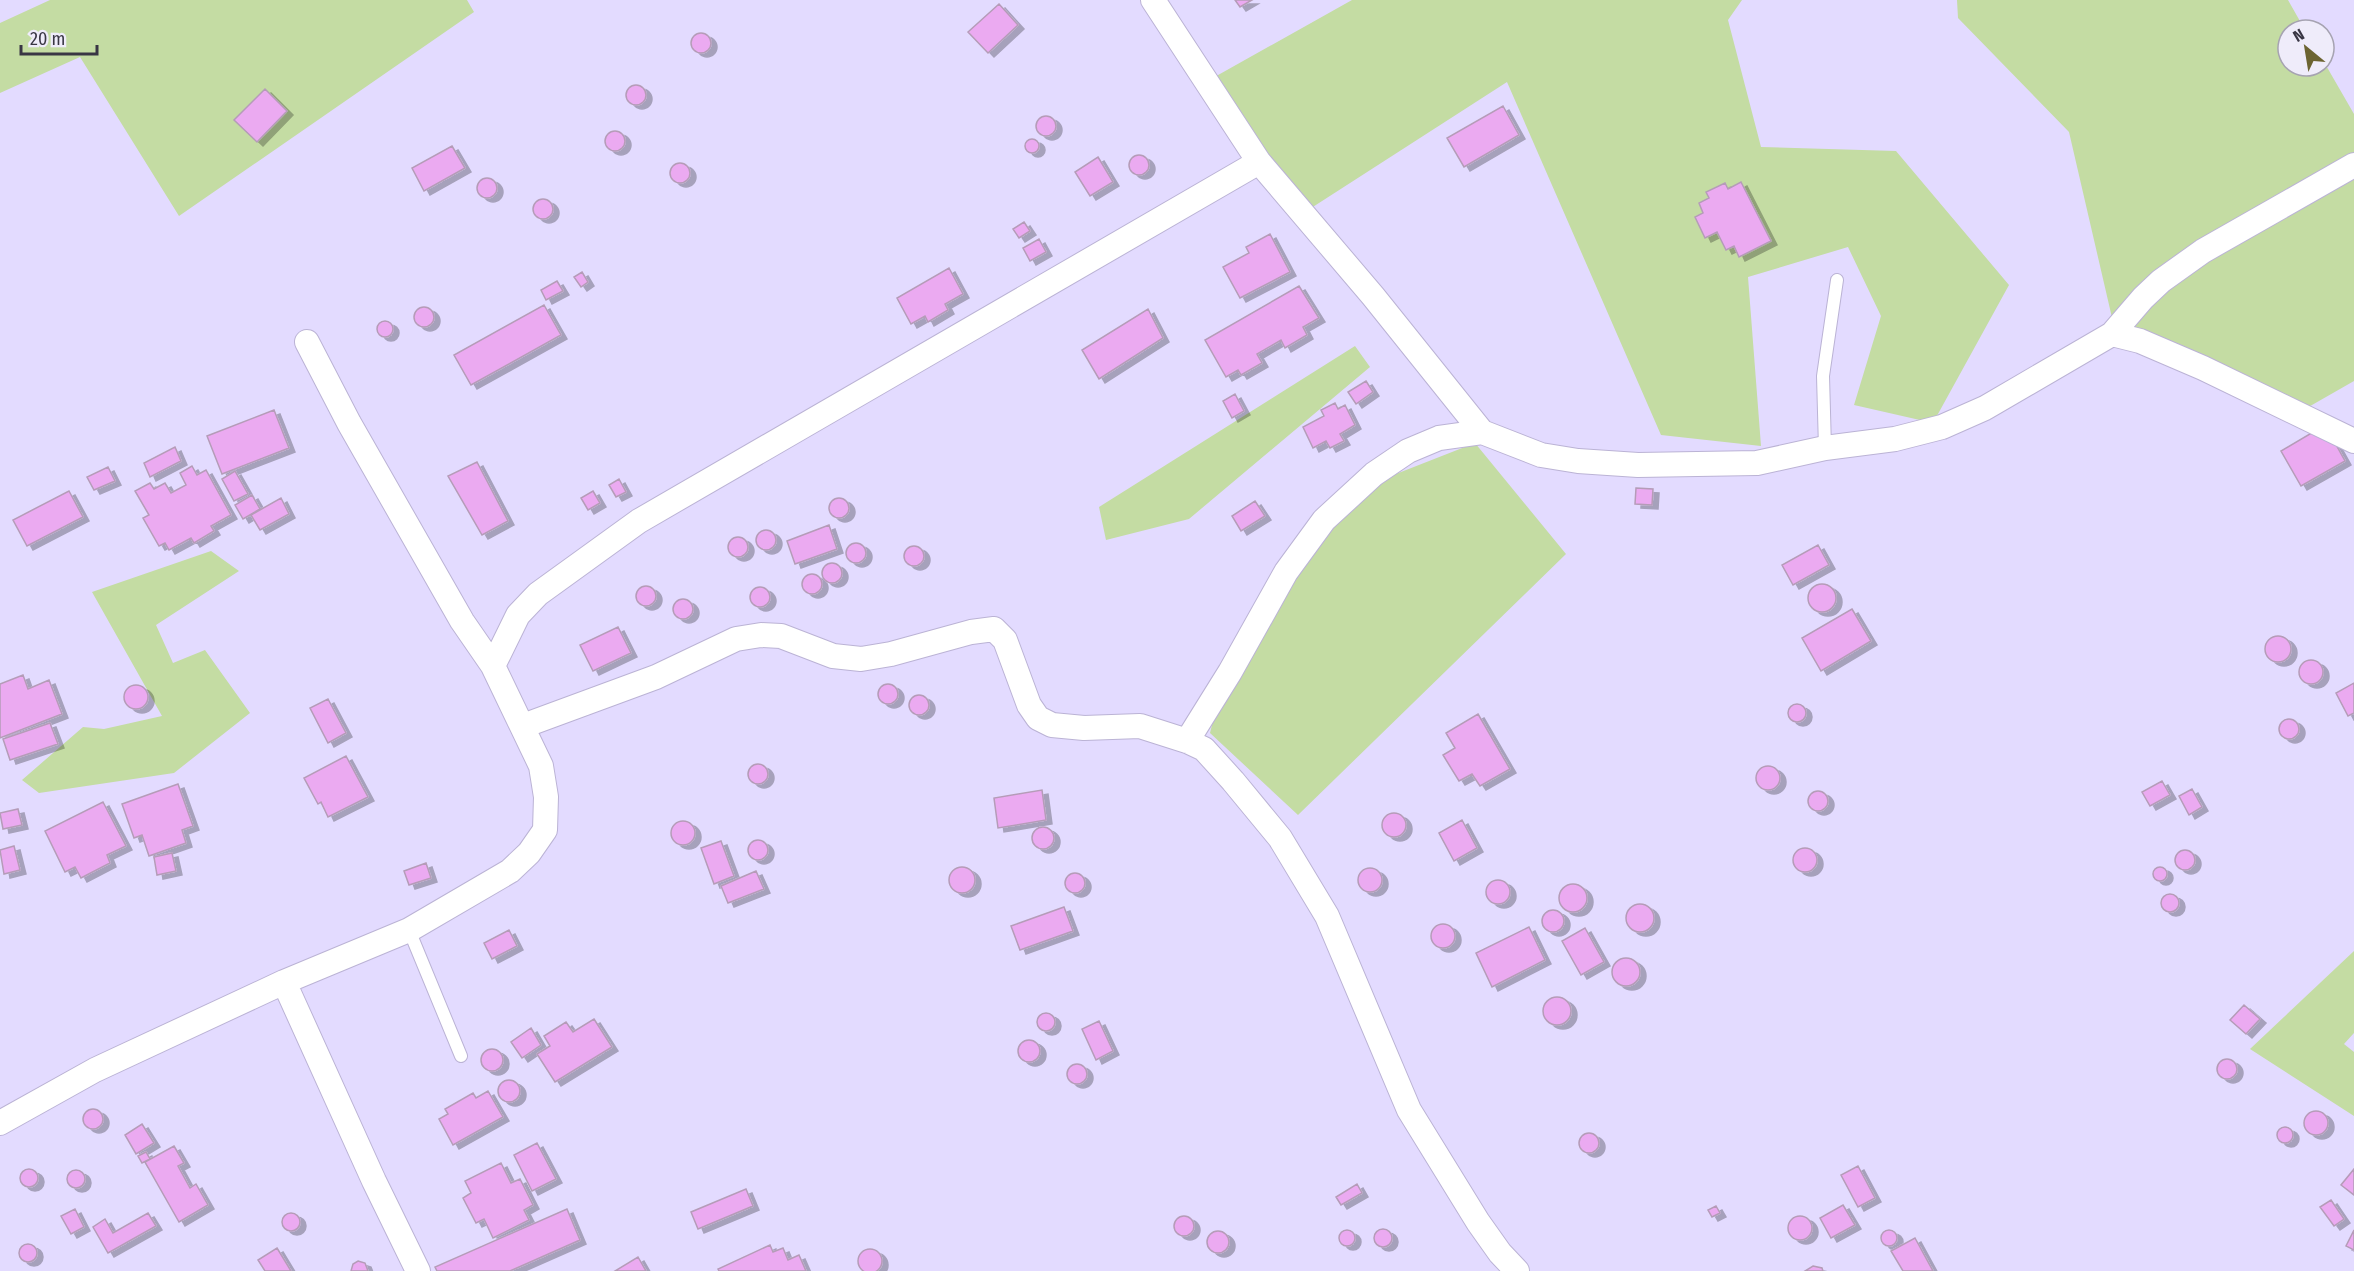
<svg xmlns="http://www.w3.org/2000/svg" width="2354" height="1271" viewBox="0 0 2354 1271" font-family="'Fira Sans Condensed',sans-serif">
	<defs>
		<filter id="shadow"><feDropShadow dx="6" dy="4" stdDeviation="0" flood-color="#0004"/></filter>
	</defs>
	<rect width="100%" height="100%" fill="#e3dbff"/>
	<!-- green -->
	<path fill="#c4dca3" d="M 50,0 L 467,0 L 474,12 L 179,216 L 80,57 L 0,93 L 0,23 Z
		M 1352,0 L 1742,0 L 1728,20 L 1761,147 L 1896,151 L 2009,285 L 1933,423 L 1854,405 L 1881,316 L 1848,247 L 1748,277 L 1761,446 L 1661,435 L 1507,82 L 1305,212 L 1211,79 Z
		M 1957,0 L 2288,0 L 2305,30 L 2288,30 L 2288,66 L 2324,66 L 2324,62 L 2354,114 L 2354,381 L 2305,409 L 2113,322 L 2069,132 L 1958,18 Z
		M 1355,346 L 1370,367 L 1189,519 L 1106,540 L 1099,507 Z
		M 1475,443 L 1566,554 L 1298,815 L 1210,733 L 1232,645 L 1350,492 Z
		M 211,551 L 239,571 L 156,625 L 173,663 L 205,650 L 250,713 L 174,773 L 39,793 L 22,780 L 83,727 L 104,729 L 162,716 L 92,592 Z
		M 2354,951 L 2354,1033 L 2344,1044 L 2354,1052 L 2354,1116 L 2250,1049 Z"/>
	<!-- building -->
	<path fill="#ebaaf1" stroke="#b59cb8" stroke-width="1.5" filter="url(#shadow)" d="M 1235,0 L 1252,0 L 1240,7 Z
		M 999,4 L 1018,25 L 988,53 L 968,32 Z
		M691 43a10 10 0 1 1 20 0a10 10 0 1 1-20 0Z
		M626 95a10 10 0 1 1 20 0a10 10 0 1 1-20 0Z
		M 265,89 L 287,111 L 257,142 L 234,120 Z
		M 1503,106 L 1519,135 L 1464,167 L 1447,138 Z
		M1036 126a10 10 0 1 1 20 0a10 10 0 1 1-20 0Z
		M605 141a10 10 0 1 1 20 0a10 10 0 1 1-20 0Z
		M1025 146a7 7 0 1 1 14 0a7 7 0 1 1-14 0Z
		M 452,146 L 465,168 L 424,191 L 412,168 Z
		M1129 165a10 10 0 1 1 20 0a10 10 0 1 1-20 0Z
		M 1098,157 L 1113,182 L 1090,196 L 1075,172 Z
		M670 173a10 10 0 1 1 20 0a10 10 0 1 1-20 0Z
		M477 188a10 10 0 1 1 20 0a10 10 0 1 1-20 0Z
		M 1741,182 L 1771,241 L 1739,257 L 1734,246 L 1726,250 L 1717,232 L 1705,238 L 1695,217 L 1703,213 L 1699,203 L 1709,198 L 1706,192 L 1725,183 L 1728,189 Z
		M533 209a10 10 0 1 1 20 0a10 10 0 1 1-20 0Z
		M 1024,222 L 1030,231 L 1019,238 L 1013,229 Z
		M 1270,234 L 1290,272 L 1240,298 L 1223,267 L 1249,253 L 1246,247 Z
		M 1039,239 L 1046,252 L 1030,261 L 1023,248 Z
		M 949,268 L 963,294 L 945,304 L 948,310 L 928,322 L 925,316 L 911,324 L 897,298 Z
		M 582,272 L 588,282 L 581,287 L 574,277 Z
		M 557,281 L 563,291 L 546,300 L 541,290 Z
		M 1299,286 L 1319,318 L 1303,327 L 1307,335 L 1285,348 L 1281,340 L 1257,354 L 1262,363 L 1241,375 L 1238,370 L 1226,377 L 1205,340 Z
		M 544,305 L 561,335 L 471,385 L 454,355 Z
		M414 317a10 10 0 1 1 20 0a10 10 0 1 1-20 0Z
		M 1148,309 L 1163,338 L 1099,379 L 1082,350 Z
		M377 329a8 8 0 1 1 16 0a8 8 0 1 1-16 0Z
		M 1366,381 L 1373,392 L 1356,404 L 1348,392 Z
		M 1235,394 L 1244,411 L 1232,418 L 1223,401 Z
		M 1335,403 L 1338,409 L 1345,405 L 1355,425 L 1340,434 L 1344,441 L 1330,448 L 1326,441 L 1313,448 L 1303,427 L 1324,416 L 1321,410 Z
		M 274,410 L 289,448 L 222,474 L 207,436 Z
		M 2325,425 L 2345,461 L 2301,486 L 2281,451 Z
		M 175,447 L 181,461 L 150,477 L 144,463 Z
		M 477,462 L 508,521 L 482,535 L 448,476 Z
		M 192,466 L 197,475 L 206,470 L 231,515 L 211,526 L 214,531 L 194,543 L 191,538 L 169,550 L 165,543 L 159,546 L 143,518 L 149,515 L 135,491 L 150,483 L 154,489 L 165,483 L 171,493 L 186,485 L 180,473 Z
		M 108,467 L 115,481 L 94,490 L 87,477 Z
		M 235,471 L 248,494 L 234,501 L 222,479 Z
		M 619,479 L 626,492 L 616,497 L 609,485 Z
		M 1636,488 L 1653,489 L 1652,505 L 1635,504 Z
		M 69,491 L 83,517 L 27,546 L 13,520 Z
		M 593,491 L 600,503 L 588,510 L 581,498 Z
		M 252,495 L 260,509 L 243,519 L 235,505 Z
		M 281,498 L 289,514 L 260,530 L 251,515 Z
		M829 508a10 10 0 1 1 20 0a10 10 0 1 1-20 0Z
		M 1255,501 L 1265,516 L 1241,531 L 1232,516 Z
		M 829,525 L 837,549 L 795,564 L 787,541 Z
		M756 540a10 10 0 1 1 20 0a10 10 0 1 1-20 0Z
		M728 547a10 10 0 1 1 20 0a10 10 0 1 1-20 0Z
		M846 553a10 10 0 1 1 20 0a10 10 0 1 1-20 0Z
		M 1818,545 L 1829,565 L 1793,585 L 1782,565 Z
		M904 556a10 10 0 1 1 20 0a10 10 0 1 1-20 0Z
		M822 573a10 10 0 1 1 20 0a10 10 0 1 1-20 0Z
		M802 584a10 10 0 1 1 20 0a10 10 0 1 1-20 0Z
		M1808 598a14 14 0 1 1 28 0a14 14 0 1 1-28 0Z
		M636 596a10 10 0 1 1 20 0a10 10 0 1 1-20 0Z
		M750 597a10 10 0 1 1 20 0a10 10 0 1 1-20 0Z
		M673 609a10 10 0 1 1 20 0a10 10 0 1 1-20 0Z
		M 1852,609 L 1871,641 L 1821,671 L 1802,638 Z
		M 618,627 L 631,653 L 593,671 L 580,645 Z
		M2265 649a13 13 0 1 1 26 0a13 13 0 1 1-26 0Z
		M2299 672a12 12 0 1 1 24 0a12 12 0 1 1-24 0Z
		M 23,675 L 28,689 L 49,680 L 62,714 L 0,738 L 0,684 Z
		M 2354,683 L 2354,713 L 2348,716 L 2336,693 Z
		M878 694a10 10 0 1 1 20 0a10 10 0 1 1-20 0Z
		M124 697a12 12 0 1 1 24 0a12 12 0 1 1-24 0Z
		M909 705a10 10 0 1 1 20 0a10 10 0 1 1-20 0Z
		M 328,699 L 346,733 L 328,743 L 310,708 Z
		M1788 713a9 9 0 1 1 18 0a9 9 0 1 1-18 0Z
		M 1478,714 L 1510,769 L 1480,786 L 1472,774 L 1459,781 L 1443,755 L 1455,748 L 1446,733 Z
		M2279 729a10 10 0 1 1 20 0a10 10 0 1 1-20 0Z
		M 50,723 L 58,744 L 10,760 L 3,739 Z
		M 346,756 L 368,797 L 328,817 L 321,802 L 318,804 L 304,778 Z
		M748 774a10 10 0 1 1 20 0a10 10 0 1 1-20 0Z
		M1756 778a12 12 0 1 1 24 0a12 12 0 1 1-24 0Z
		M 2162,781 L 2170,795 L 2150,806 L 2142,792 Z
		M 178,784 L 193,826 L 182,830 L 186,843 L 149,856 L 142,835 L 134,838 L 122,804 Z
		M 2192,789 L 2202,807 L 2189,815 L 2179,796 Z
		M 1042,790 L 1046,820 L 998,828 L 994,798 Z
		M1808 801a10 10 0 1 1 20 0a10 10 0 1 1-20 0Z
		M 103,802 L 126,846 L 107,855 L 110,863 L 81,878 L 75,867 L 65,872 L 45,831 Z
		M 18,809 L 22,825 L 3,829 L 0,813 Z
		M1382 825a12 12 0 1 1 24 0a12 12 0 1 1-24 0Z
		M 1462,820 L 1477,848 L 1454,861 L 1439,833 Z
		M671 833a12 12 0 1 1 24 0a12 12 0 1 1-24 0Z
		M1032 838a11 11 0 1 1 22 0a11 11 0 1 1-22 0Z
		M748 850a10 10 0 1 1 20 0a10 10 0 1 1-20 0Z
		M 721,841 L 734,876 L 714,884 L 701,848 Z
		M 14,846 L 20,870 L 4,874 L 0,850 Z
		M1793 860a12 12 0 1 1 24 0a12 12 0 1 1-24 0Z
		M2175 860a10 10 0 1 1 20 0a10 10 0 1 1-20 0Z
		M 172,853 L 176,871 L 157,875 L 154,857 Z
		M 426,863 L 431,878 L 409,885 L 404,871 Z
		M2153 874a7 7 0 1 1 14 0a7 7 0 1 1-14 0Z
		M949 880a13 13 0 1 1 26 0a13 13 0 1 1-26 0Z
		M1358 880a12 12 0 1 1 24 0a12 12 0 1 1-24 0Z
		M 756,871 L 764,889 L 728,903 L 721,886 Z
		M1065 883a10 10 0 1 1 20 0a10 10 0 1 1-20 0Z
		M1486 892a12 12 0 1 1 24 0a12 12 0 1 1-24 0Z
		M1559 898a14 14 0 1 1 28 0a14 14 0 1 1-28 0Z
		M2161 903a9 9 0 1 1 18 0a9 9 0 1 1-18 0Z
		M1626 918a14 14 0 1 1 28 0a14 14 0 1 1-28 0Z
		M 1064,907 L 1073,931 L 1020,950 L 1011,926 Z
		M1542 921a11 11 0 1 1 22 0a11 11 0 1 1-22 0Z
		M1431 936a12 12 0 1 1 24 0a12 12 0 1 1-24 0Z
		M 1529,927 L 1545,960 L 1492,987 L 1476,953 Z
		M 1585,928 L 1604,962 L 1581,975 L 1562,941 Z
		M 509,930 L 517,946 L 492,959 L 484,943 Z
		M1612 972a14 14 0 1 1 28 0a14 14 0 1 1-28 0Z
		M1543 1011a14 14 0 1 1 28 0a14 14 0 1 1-28 0Z
		M 2244,1005 L 2260,1019 L 2246,1034 L 2230,1020 Z
		M1037 1022a9 9 0 1 1 18 0a9 9 0 1 1-18 0Z
		M 594,1019 L 612,1047 L 555,1082 L 537,1054 L 550,1046 L 544,1036 L 566,1022 L 573,1032 Z
		M 1099,1021 L 1113,1051 L 1096,1060 L 1082,1029 Z
		M 531,1028 L 541,1045 L 522,1058 L 511,1042 Z
		M1018 1051a11 11 0 1 1 22 0a11 11 0 1 1-22 0Z
		M481 1060a11 11 0 1 1 22 0a11 11 0 1 1-22 0Z
		M2217 1069a10 10 0 1 1 20 0a10 10 0 1 1-20 0Z
		M1067 1074a10 10 0 1 1 20 0a10 10 0 1 1-20 0Z
		M498 1091a11 11 0 1 1 22 0a11 11 0 1 1-22 0Z
		M 488,1091 L 503,1117 L 453,1145 L 439,1119 L 448,1114 L 445,1109 L 473,1093 L 476,1098 Z
		M83 1119a10 10 0 1 1 20 0a10 10 0 1 1-20 0Z
		M2304 1123a12 12 0 1 1 24 0a12 12 0 1 1-24 0Z
		M 142,1124 L 154,1143 L 136,1154 L 125,1135 Z
		M2277 1135a8 8 0 1 1 16 0a8 8 0 1 1-16 0Z
		M1579 1143a10 10 0 1 1 20 0a10 10 0 1 1-20 0Z
		M 537,1143 L 556,1179 L 532,1191 L 514,1155 Z
		M 174,1146 L 184,1163 L 178,1166 L 190,1188 L 196,1184 L 208,1205 L 179,1222 L 145,1162 Z
		M 146,1152 L 150,1159 L 142,1163 L 138,1156 Z
		M 501,1163 L 511,1183 L 520,1179 L 533,1205 L 524,1210 L 529,1220 L 493,1238 L 484,1219 L 476,1223 L 463,1198 L 471,1193 L 465,1181 Z
		M 1858,1166 L 1875,1198 L 1858,1207 L 1841,1175 Z
		M 2354,1169 L 2354,1195 L 2341,1185 Z
		M20 1178a9 9 0 1 1 18 0a9 9 0 1 1-18 0Z
		M67 1179a9 9 0 1 1 18 0a9 9 0 1 1-18 0Z
		M 1357,1184 L 1362,1193 L 1341,1205 L 1336,1197 Z
		M 746,1189 L 753,1206 L 698,1229 L 691,1212 Z
		M 2331,1200 L 2344,1219 L 2334,1226 L 2320,1207 Z
		M 1843,1205 L 1855,1225 L 1831,1238 L 1820,1218 Z
		M 1716,1206 L 1720,1213 L 1712,1217 L 1708,1210 Z
		M 75,1209 L 84,1227 L 71,1234 L 61,1216 Z
		M 567,1209 L 580,1240 L 510,1271 L 437,1271 L 435,1267 Z
		M 148,1213 L 156,1226 L 108,1253 L 93,1227 L 105,1219 L 113,1233 Z
		M282 1222a9 9 0 1 1 18 0a9 9 0 1 1-18 0Z
		M1174 1226a10 10 0 1 1 20 0a10 10 0 1 1-20 0Z
		M1788 1228a12 12 0 1 1 24 0a12 12 0 1 1-24 0Z
		M1374 1238a9 9 0 1 1 18 0a9 9 0 1 1-18 0Z
		M1339 1238a8 8 0 1 1 16 0a8 8 0 1 1-16 0Z
		M 2354,1230 L 2354,1250 L 2346,1246 Z
		M1881 1238a8 8 0 1 1 16 0a8 8 0 1 1-16 0Z
		M1207 1242a11 11 0 1 1 22 0a11 11 0 1 1-22 0Z
		M 1915,1238 L 1933,1271 L 1903,1271 L 1891,1251 Z
		M19 1253a9 9 0 1 1 18 0a9 9 0 1 1-18 0Z
		M 770,1245 L 773,1252 L 783,1248 L 788,1260 L 799,1255 L 806,1271 L 719,1271 L 718,1269 Z
		M 277,1248 L 291,1271 L 265,1271 L 258,1260 Z
		M858 1261a12 12 0 1 1 24 0a12 12 0 1 1-24 0Z
		M 638,1257 L 646,1271 L 615,1271 Z
		M 358,1261 L 365,1263 L 368,1271 L 351,1271 L 353,1264 Z
		M 1813,1266 L 1822,1268 L 1823,1271 L 1805,1271 Z"/>
	<g fill="none" stroke-linecap="round" stroke-linejoin="round">
		<!-- service casing -->
		<g stroke="#bbb3d5" stroke-width="14">
			<path id="service" d="M 1825,448 L 1823,376 L 1837,280
				M 409,930 L 461,1056"/>
		</g>
		<!-- minor casing -->
		<g stroke="#bbb3d5" stroke-width="26">
			<path id="minor" d="M 1259,162 L 1373,296 L 1482,432
				M 2112,334 L 2140,341 L 2203,368 L 2354,441
				M 307,342 L 349,423 L 462,621 L 493,666
				M 523,726 L 656,677 L 736,639 L 761,635 L 781,636 L 833,656 L 861,659 L 891,654 L 971,632 L 994,629 L 1005,640 L 1029,705 L 1038,718 L 1052,725 L 1084,728 L 1140,726 L 1187,741 L 1204,749 L 1233,781 L 1280,838 L 1327,916 L 1409,1110 L 1478,1222 L 1500,1253 L 1517,1271
				M 1187,741 L 1230,672 L 1286,572 L 1324,520 L 1374,474 L 1408,451 L 1439,438 L 1482,432 L 1541,455 L 1578,461 L 1638,465 L 1757,463 L 1825,448 L 1895,439 L 1942,427 L 1985,408 L 2112,334 L 2143,298 L 2161,281 L 2203,251 L 2354,165
				M 284,982 L 374,1181 L 418,1271
				M 0,1123 L 95,1070 L 284,982 L 409,930 L 510,871 L 529,853 L 545,830 L 546,797 L 541,766 L 493,666 L 518,615 L 538,594 L 639,521 L 1259,162 L 1153,0"/>
		</g>
		<!-- service -->
		<use href="#service" stroke="#fff" stroke-width="12"/>
		<!-- minor -->
		<use href="#minor" stroke="#fff" stroke-width="24"/>
	</g>
	<!-- north arrow -->
	<g transform="translate(2306 48) rotate(330)"><circle r="28" fill="#efecfa" stroke="#a6a3b1" stroke-width="1.5"/>
	<path d="M0-4.5L10 22L0 15L-10 22Z" fill="#6c6431"/>
	<text y="-9" font-size="16" font-weight="bold" text-anchor="middle" fill="#393644">N</text>
	</g>
	<!-- scale -->
	<path d="M21 45v9h76v-9" fill="none" stroke="#393644" stroke-width="3"/>
	<text x="30" y="45" font-size="18" fill="#393644" stroke="#efecfa" stroke-width="4.5" paint-order="stroke">20 m</text>
</svg>
